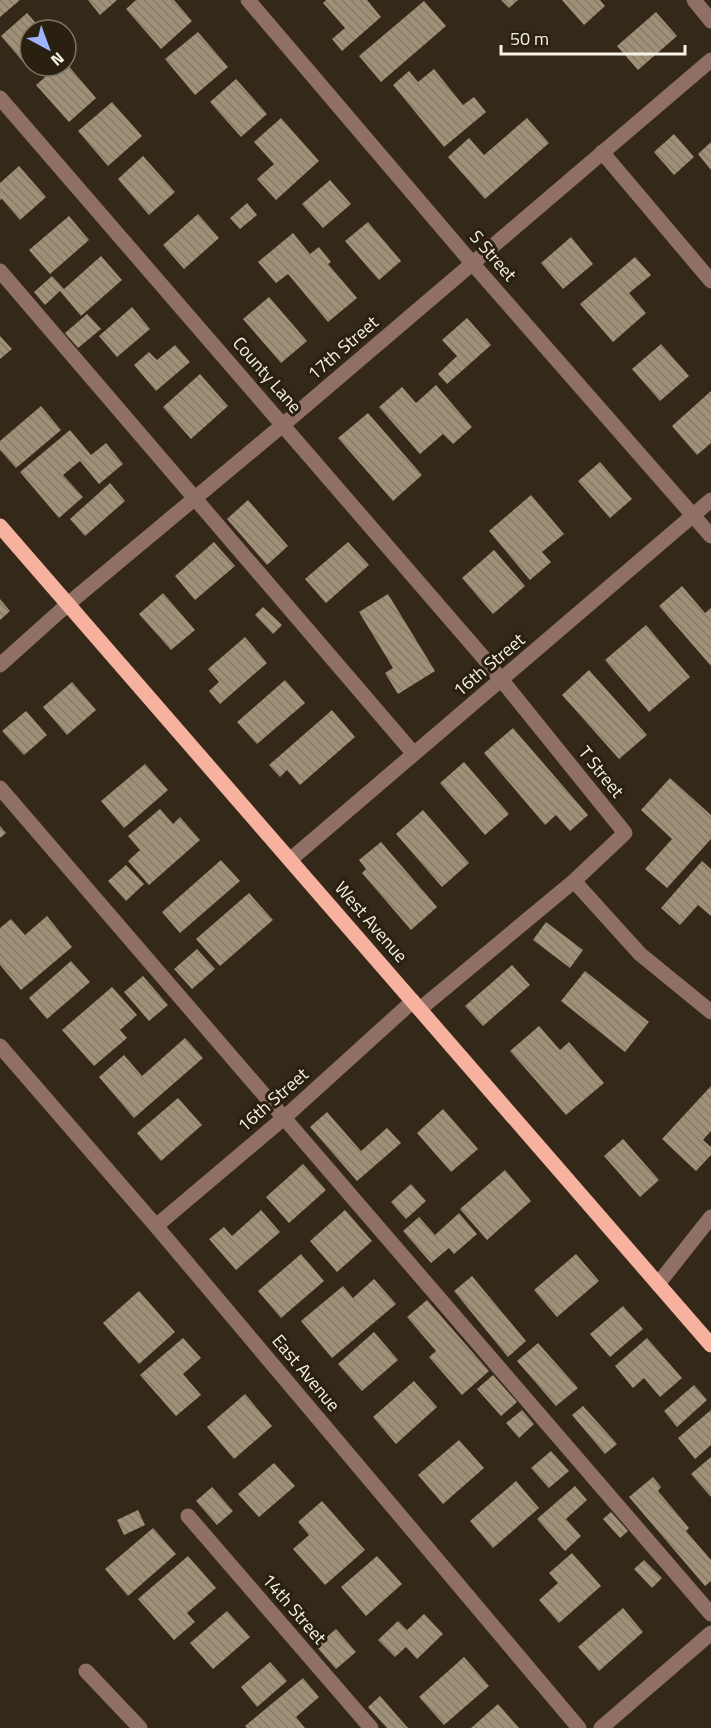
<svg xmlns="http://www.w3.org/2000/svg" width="711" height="1728" viewBox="0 0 711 1728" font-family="'Titillium Web',sans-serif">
	<defs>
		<pattern id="building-back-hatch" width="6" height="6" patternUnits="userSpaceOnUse" patternTransform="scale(1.5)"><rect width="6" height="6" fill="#a09077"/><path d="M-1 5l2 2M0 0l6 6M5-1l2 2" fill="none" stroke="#867a68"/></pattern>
	</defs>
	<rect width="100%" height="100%" fill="#342919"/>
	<!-- building -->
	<path fill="url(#building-back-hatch)" d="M 0,0 L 20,0 L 0,17 Z
		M 88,0 L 117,0 L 100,15 Z
		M 136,0 L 174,0 L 192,21 L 161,49 L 126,9 Z
		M 326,0 L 367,0 L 381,17 L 342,51 L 332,39 L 345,28 L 323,3 Z
		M 501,0 L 518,0 L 509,8 Z
		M 562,0 L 600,0 L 605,6 L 584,25 Z
		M 424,1 L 446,26 L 381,82 L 359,56 Z
		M 656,12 L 677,36 L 638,70 L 617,46 Z
		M 27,13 L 42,30 L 30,30 L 30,66 L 37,66 L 31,71 L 1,36 Z
		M 198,32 L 228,67 L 195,95 L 165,59 Z
		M 66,63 L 96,98 L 69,122 L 36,85 L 58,66 L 66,66 Z
		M 434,69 L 463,105 L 474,97 L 486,112 L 444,147 L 393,85 L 409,71 L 418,82 Z
		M 236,79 L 267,114 L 241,137 L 210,102 Z
		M 112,102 L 142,136 L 108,166 L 78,131 Z
		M 281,118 L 319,161 L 276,200 L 257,179 L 274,164 L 254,142 Z
		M 527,118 L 549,143 L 485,199 L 448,157 L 469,138 L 484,155 Z
		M 674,134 L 694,157 L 674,175 L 654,152 Z
		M 711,142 L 711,170 L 698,154 Z
		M 143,156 L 175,192 L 149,215 L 118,179 Z
		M 19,166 L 46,197 L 20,220 L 2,199 L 0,200 L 0,183 Z
		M 330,180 L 351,204 L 323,228 L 302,204 Z
		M 247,203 L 257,215 L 240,229 L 230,218 Z
		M 198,214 L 219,238 L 184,269 L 163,245 Z
		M 69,216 L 89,240 L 50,274 L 29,250 Z
		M 368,222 L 401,261 L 379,280 L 345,241 Z
		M 293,233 L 310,254 L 319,247 L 331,262 L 328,264 L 357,298 L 328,322 L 288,274 L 276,283 L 258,262 Z
		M 571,237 L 593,264 L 563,289 L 541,263 Z
		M 101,256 L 122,280 L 81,316 L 60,291 L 45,305 L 34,292 L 52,276 L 64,289 Z
		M 635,257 L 651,275 L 629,293 L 646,313 L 613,342 L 580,304 Z
		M 269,297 L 307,341 L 281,363 L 243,319 Z
		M 132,307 L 150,329 L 117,357 L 99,336 Z
		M 87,314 L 101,329 L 78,348 L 65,333 Z
		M 467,318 L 491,345 L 447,384 L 438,374 L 457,356 L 442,340 Z
		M 0,336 L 12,349 L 0,359 Z
		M 661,344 L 689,376 L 660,401 L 632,369 Z
		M 175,345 L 190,362 L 156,391 L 134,365 L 149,352 L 157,360 Z
		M 200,374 L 228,406 L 191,439 L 163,407 Z
		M 436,385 L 472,427 L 453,444 L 443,434 L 420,454 L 379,407 L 402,387 L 416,403 Z
		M 711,391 L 711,443 L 697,455 L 672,426 Z
		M 41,406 L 61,430 L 16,468 L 0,450 L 0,441 Z
		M 368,413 L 422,475 L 393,501 L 338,438 Z
		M 70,430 L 91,455 L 106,443 L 123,464 L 99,484 L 80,461 L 63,475 L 83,497 L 59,518 L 20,472 Z
		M 600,462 L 632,499 L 610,518 L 578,481 Z
		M 110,483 L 125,501 L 85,536 L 70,519 Z
		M 531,495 L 564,534 L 542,552 L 551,562 L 530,580 L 489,531 Z
		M 248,500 L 288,546 L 267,565 L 227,519 Z
		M 214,542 L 235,566 L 195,600 L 175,576 Z
		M 348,542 L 369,565 L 326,603 L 305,579 Z
		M 494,550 L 525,586 L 493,614 L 462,578 Z
		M 682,586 L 705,613 L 711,608 L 711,666 L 659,606 Z
		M 163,593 L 195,630 L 171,650 L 139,614 Z
		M 388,594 L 435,671 L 398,694 L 385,673 L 393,668 L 359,612 Z
		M 0,599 L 10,611 L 0,620 Z
		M 263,607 L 282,625 L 273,634 L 255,615 Z
		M 646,625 L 690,677 L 649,712 L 605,660 Z
		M 245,637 L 267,663 L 220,704 L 209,691 L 219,682 L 208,669 Z
		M 589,670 L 647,735 L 619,759 L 562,695 Z
		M 285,680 L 305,703 L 257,744 L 237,722 Z
		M 72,682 L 96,710 L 67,735 L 43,707 Z
		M 332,710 L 355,737 L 300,785 L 287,770 L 280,777 L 269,765 Z
		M 26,711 L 47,735 L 24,755 L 2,731 Z
		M 513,728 L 588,815 L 570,831 L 556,815 L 545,825 L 484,753 Z
		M 464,762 L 509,814 L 485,835 L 440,783 Z
		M 145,764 L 168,790 L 124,828 L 101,801 Z
		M 670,778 L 711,815 L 711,839 L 667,888 L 645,869 L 672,839 L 641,810 Z
		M 160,809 L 173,824 L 180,817 L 200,840 L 149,885 L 128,861 L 140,850 L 128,836 Z
		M 423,810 L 469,863 L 442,887 L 396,834 Z
		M 0,826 L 6,833 L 0,838 Z
		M 381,842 L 437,907 L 411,930 L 362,873 L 366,869 L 359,860 Z
		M 221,860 L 240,881 L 180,933 L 162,912 Z
		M 702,861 L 711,869 L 711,916 L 698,905 L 680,925 L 661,908 Z
		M 126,865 L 144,884 L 126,901 L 108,881 Z
		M 249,893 L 273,920 L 220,966 L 196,939 Z
		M 47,916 L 72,947 L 21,990 L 0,965 L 0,928 L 11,919 L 25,935 Z
		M 546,922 L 583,950 L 570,968 L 533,940 Z
		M 197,949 L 215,969 L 192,989 L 174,969 Z
		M 71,961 L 90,982 L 47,1019 L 29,998 Z
		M 512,965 L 530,985 L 483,1026 L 465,1006 Z
		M 585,971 L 649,1022 L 625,1052 L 561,1001 Z
		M 143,976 L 168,1005 L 149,1021 L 124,992 Z
		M 112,987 L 137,1015 L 120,1030 L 127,1038 L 94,1066 L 62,1030 Z
		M 539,1026 L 560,1050 L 569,1042 L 604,1083 L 566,1115 L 510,1051 Z
		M 185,1038 L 203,1058 L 134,1118 L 99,1077 L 124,1055 L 142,1076 Z
		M 711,1086 L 711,1131 L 703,1140 L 711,1147 L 711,1155 L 696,1171 L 662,1139 Z
		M 178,1098 L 202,1125 L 161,1161 L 137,1133 Z
		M 443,1109 L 478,1149 L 451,1172 L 417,1133 Z
		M 327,1112 L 361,1151 L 387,1128 L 401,1143 L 357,1181 L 310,1127 Z
		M 623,1139 L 659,1180 L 640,1197 L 604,1156 Z
		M 303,1164 L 326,1190 L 289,1223 L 266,1197 Z
		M 505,1170 L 531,1201 L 487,1240 L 460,1209 Z
		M 411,1184 L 426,1201 L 406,1219 L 391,1202 Z
		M 261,1210 L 280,1232 L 236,1270 L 209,1239 L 224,1227 L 232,1236 Z
		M 345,1210 L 372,1241 L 337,1272 L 310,1241 Z
		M 459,1213 L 477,1234 L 454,1254 L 449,1248 L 431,1263 L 403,1231 L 419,1217 L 435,1235 Z
		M 301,1254 L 324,1281 L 281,1318 L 258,1291 Z
		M 576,1254 L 599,1281 L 557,1317 L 534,1290 Z
		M 472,1276 L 526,1341 L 508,1357 L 454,1291 Z
		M 374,1279 L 396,1304 L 332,1358 L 301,1321 L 343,1286 L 353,1298 Z
		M 139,1291 L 175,1332 L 139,1364 L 103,1323 Z
		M 427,1300 L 489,1371 L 462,1395 L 429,1357 L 436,1351 L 407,1317 Z
		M 623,1306 L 643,1329 L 610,1357 L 590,1334 Z
		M 374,1332 L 398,1360 L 362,1391 L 338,1364 Z
		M 183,1338 L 201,1358 L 183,1374 L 201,1395 L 176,1416 L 140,1375 Z
		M 647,1338 L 682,1378 L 660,1397 L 644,1378 L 633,1388 L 615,1366 Z
		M 538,1343 L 578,1388 L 556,1406 L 517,1361 Z
		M 493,1375 L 517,1402 L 501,1416 L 477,1389 Z
		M 414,1381 L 437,1407 L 396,1444 L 373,1417 Z
		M 694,1385 L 707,1400 L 677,1427 L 664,1411 Z
		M 245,1394 L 272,1426 L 234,1459 L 207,1427 Z
		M 583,1406 L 617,1444 L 605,1454 L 572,1415 Z
		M 522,1410 L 534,1424 L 519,1438 L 506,1423 Z
		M 711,1410 L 711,1445 L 695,1459 L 678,1438 Z
		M 459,1440 L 484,1468 L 443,1504 L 418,1475 Z
		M 551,1451 L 569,1471 L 549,1488 L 531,1468 Z
		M 711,1457 L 711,1497 L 691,1474 Z
		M 274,1463 L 295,1486 L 259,1517 L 238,1494 Z
		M 653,1477 L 661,1487 L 658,1491 L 689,1528 L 686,1531 L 711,1560 L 711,1581 L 705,1586 L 629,1497 Z
		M 516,1481 L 539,1508 L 493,1548 L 470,1521 Z
		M 575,1486 L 587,1500 L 566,1519 L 581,1536 L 565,1551 L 537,1519 Z
		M 212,1487 L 233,1511 L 217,1525 L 196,1501 Z
		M 322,1501 L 365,1550 L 325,1585 L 293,1549 L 309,1535 L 298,1522 Z
		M 138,1510 L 145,1525 L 124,1535 L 117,1520 Z
		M 611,1512 L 628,1531 L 620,1538 L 603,1519 Z
		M 153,1528 L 176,1554 L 128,1596 L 105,1569 Z
		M 572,1553 L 601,1586 L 559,1623 L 539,1600 L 558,1583 L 549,1573 Z
		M 188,1556 L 216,1588 L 187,1613 L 195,1622 L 174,1640 L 138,1599 Z
		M 377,1556 L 402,1584 L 366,1616 L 341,1587 Z
		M 644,1560 L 662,1578 L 652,1588 L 634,1569 Z
		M 623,1608 L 643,1632 L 599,1671 L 578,1647 Z
		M 227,1611 L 250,1637 L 213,1669 L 190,1643 Z
		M 424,1614 L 443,1634 L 417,1659 L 406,1647 L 395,1657 L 378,1640 L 398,1621 L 407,1630 Z
		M 336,1629 L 356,1652 L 336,1669 L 316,1646 Z
		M 464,1657 L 489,1686 L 444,1725 L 419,1697 Z
		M 270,1662 L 287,1681 L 257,1707 L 241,1687 Z
		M 303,1678 L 319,1697 L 296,1717 L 305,1728 L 247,1728 L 245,1726 Z
		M 380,1696 L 408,1728 L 387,1728 L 368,1707 Z
		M 498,1704 L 519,1728 L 471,1728 Z"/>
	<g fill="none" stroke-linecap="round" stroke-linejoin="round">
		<!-- minor -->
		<path stroke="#906f65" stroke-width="15" d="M 248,0 L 472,263 L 711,536
			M 694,0 L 711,21
			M 0,98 L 483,657 L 625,833 L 574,881 L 640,954 L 711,1012
			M 602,152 L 711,281
			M 0,271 L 414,754
			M 0,665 L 68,604 L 284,424 L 711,60
			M 0,788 L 711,1614
			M 291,859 L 711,500
			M 420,1009 L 574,881
			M 0,1046 L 156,1226 L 579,1728
			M 156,1226 L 285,1117 L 413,1001
			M 658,1284 L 711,1217
			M 188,1516 L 371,1728
			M 86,1671 L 140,1728
			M 601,1728 L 711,1633"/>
		<!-- major -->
		<path stroke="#f7b29f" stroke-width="15" d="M 0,526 L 711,1345"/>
	</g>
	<g text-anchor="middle" stroke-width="6" stroke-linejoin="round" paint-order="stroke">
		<!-- street labels -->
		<g font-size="18" fill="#f8f1e6" stroke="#29200f">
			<text transform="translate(493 256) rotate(49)" y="6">S Street</text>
			<text transform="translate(343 348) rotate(-41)" y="6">17th Street</text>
			<text transform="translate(267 375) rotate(49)" y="6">County Lane</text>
			<text transform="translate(489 665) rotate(-40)" y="6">16th Street</text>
			<text transform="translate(601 772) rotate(51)" y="6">T Street</text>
			<text transform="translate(371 922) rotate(49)" y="6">West Avenue</text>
			<text transform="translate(273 1100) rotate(-41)" y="6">16th Street</text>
			<text transform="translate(306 1373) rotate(50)" y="6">East Avenue</text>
			<text transform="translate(294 1609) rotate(49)" y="6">14th Street</text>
		</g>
	</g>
	<!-- north arrow -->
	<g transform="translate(48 48) rotate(139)"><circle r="28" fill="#29200f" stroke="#7c7465" stroke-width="1.5"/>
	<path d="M0-4.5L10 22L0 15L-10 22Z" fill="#9fb3fd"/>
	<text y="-9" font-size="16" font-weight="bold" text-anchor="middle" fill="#f8f1e6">N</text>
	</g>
	<!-- scale -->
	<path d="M501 45v9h184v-9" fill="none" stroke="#f8f1e6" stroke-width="3"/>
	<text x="510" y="45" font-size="18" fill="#f8f1e6" stroke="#29200f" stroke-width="4.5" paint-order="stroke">50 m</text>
</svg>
